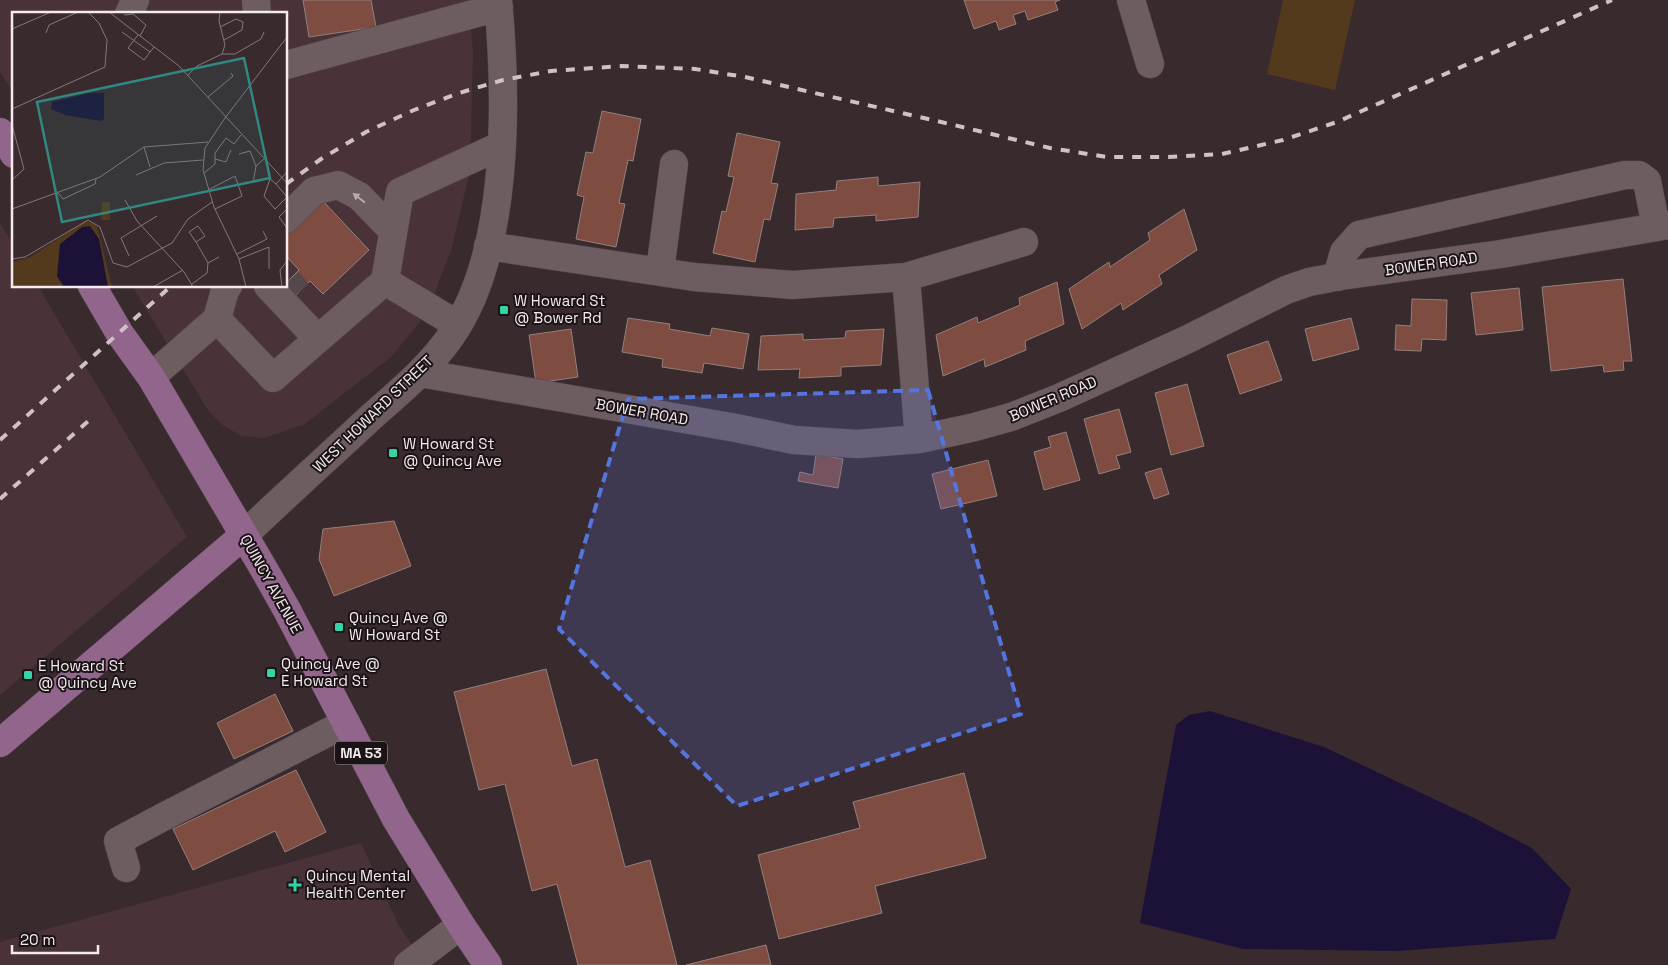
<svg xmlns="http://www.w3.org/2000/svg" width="1668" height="965" font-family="'Space Grotesk',sans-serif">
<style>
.built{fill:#493339}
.green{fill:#543a1c}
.water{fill:#1c1137}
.building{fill:#7e4c40;stroke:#93807c}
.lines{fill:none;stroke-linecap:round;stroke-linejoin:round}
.minor-tunnel{stroke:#55474b;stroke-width:28;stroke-dasharray:28 14;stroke-linecap:butt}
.minor-casing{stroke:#53464a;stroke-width:29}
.major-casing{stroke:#53464a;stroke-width:29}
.minor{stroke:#6d5c60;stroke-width:28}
.major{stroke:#92658c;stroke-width:28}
.rail{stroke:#cec2c6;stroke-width:4;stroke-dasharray:9 9;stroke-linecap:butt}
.oneway{fill:#b8aaae}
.marked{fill:#5375dd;fill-opacity:0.2;stroke:#5375dd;stroke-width:4;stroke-dasharray:10 6;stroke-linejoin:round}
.poi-dot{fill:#35d4a7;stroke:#1b1416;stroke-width:2}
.labels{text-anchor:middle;stroke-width:4;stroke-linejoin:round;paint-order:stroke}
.shield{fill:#1b1416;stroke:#b4aaac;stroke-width:1}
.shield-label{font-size:14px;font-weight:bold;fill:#f5eaed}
.street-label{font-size:15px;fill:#f5eaed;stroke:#1b1416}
.poi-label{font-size:15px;fill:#f5eaed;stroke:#1b1416;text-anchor:start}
.inset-road{fill:none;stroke:#84777a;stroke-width:1}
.view{fill:#328781;fill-opacity:0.15;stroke:#328781;stroke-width:2.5}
.inset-edge{fill:none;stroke:#f5eaed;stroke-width:2.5}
</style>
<rect width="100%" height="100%" fill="#392a2e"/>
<!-- built -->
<path class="built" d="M0 0H468L473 52 470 170 452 248 427 313 392 356 305 424 264 438 241 436 221 424 208 410 132 286H286V14H14V94L0 72Z
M0 223 14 246V286H38L187 537 0 695Z
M361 843 399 926 426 965H0V942Z"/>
<!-- green -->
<path class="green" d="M1283 0H1355L1335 90 1267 74Z"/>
<!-- water -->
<path class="water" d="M1210 711 1324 747 1474 818 1532 848 1571 889 1555 939 1398 951 1243 949 1140 923 1176 725 1189 715Z"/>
<!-- building -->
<path class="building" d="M303 0H371L376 27 309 37Z
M964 0H1060L1055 2 1058 10 1028 20 1025 11 1013 15 1016 24 999 30 996 21 974 29Z
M602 111 641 119 633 161 628 160 619 203 625 204 616 247 576 239 584 197 577 195 586 152 593 153Z
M737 133 780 142 771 183 778 184 770 220 764 219 755 262 713 253 722 211 726 212 734 177 728 176Z
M878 177V186L920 182 918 217 876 221V215L834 218 833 227 795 230 796 194 836 190 837 181Z
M322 200 369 250 323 294 310 281 291 300 286 283 299 270 286 256V234Z
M1184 209 1197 250 1159 275 1162 284 1123 310 1121 303 1082 329 1069 289 1109 262 1110 267 1150 240 1148 233Z
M1623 279 1632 361H1623L1624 370 1604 372 1603 365 1551 371 1542 287Z
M1057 282 1064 324 1025 341 1026 350 985 367 984 359 943 376 936 335 977 317 978 323 1020 305 1019 298Z
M1519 288 1523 330 1476 335 1471 293Z
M1412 299 1447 300 1446 340 1422 339 1421 351 1395 350 1396 325 1411 326Z
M628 318 670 324 669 329 710 336 712 328 749 334 743 369 704 363 702 373 662 367 663 359 622 352Z
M1351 318 1359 349 1313 361 1305 329Z
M571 329 578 377 536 383 529 335Z
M884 329 881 365 841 367V376L799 378 800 369 758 370 761 336 803 334V340L845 338 846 331Z
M1268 341 1282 380 1240 394 1227 355Z
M1187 384 1204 446 1171 455 1155 393Z
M1119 409 1131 452 1116 456 1120 468 1099 474 1084 419Z
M1066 432 1080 480 1044 490 1034 452 1051 447 1048 437Z
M816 454 843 459 838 488 798 481 800 472 813 475Z
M988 460 997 496 941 509 932 474Z
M1161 468 1169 494 1154 499 1145 473Z
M394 521 411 566 334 596 319 559 323 529Z
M546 669 572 766 597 759 625 867 650 860 677 965H578L557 884 532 891 505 784 479 790 454 692Z
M275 694 293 731 234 759 217 723Z
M296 770 326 832 285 852 275 831 193 870 173 829Z
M964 773 986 858 875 886 882 913 779 939 758 855 860 828 853 802Z
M766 945 771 965H686Z"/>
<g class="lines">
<!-- minor-tunnel -->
<path class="minor-tunnel" d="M288 281 298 293"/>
<defs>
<path id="minor" d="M256 0 257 14
M1131 0 1150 64
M129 14 135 0
M286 65 499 7
M286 219 314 191 338 185 359 196 393 231
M488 246 694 277 792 285 906 277 1024 242
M660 271 674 164
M906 277 919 439
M1337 277 1344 252 1359 235 1625 175H1639L1647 181 1656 227
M385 281 458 325
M268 286 318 339
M217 319 225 290 228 286
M420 373 736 428 794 440 858 444 919 439 971 428 1011 417 1059 398 1186 340 1286 290 1309 282 1341 276 1501 254 1668 225
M151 377 217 319 273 378 385 281 400 192 502 145
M244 535C285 496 327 458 369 419 398 393 429 368 451 336 510 252 507 98 498 0
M126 868 118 841 163 817 346 723
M408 965 461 925"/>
<path id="major" d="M0 132 14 154
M92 286 120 334 151 377 265 571 287 610 396 819 461 925 488 965
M0 743 244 535"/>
</defs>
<!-- minor casing -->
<use href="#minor" class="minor-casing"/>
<!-- major casing -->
<use href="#major" class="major-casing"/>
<!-- minor -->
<use href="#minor" class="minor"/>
<!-- major -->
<use href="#major" class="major"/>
<!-- rail -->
<path class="rail" d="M286 184 321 159 366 132 414 110 459 93 503 80 551 71 622 66 695 69 745 77 937 121 1050 148 1107 157H1166L1222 154 1283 140 1337 122 1612 0
M0 440 171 286
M0 499 93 417"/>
</g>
<!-- one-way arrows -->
<defs><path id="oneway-solid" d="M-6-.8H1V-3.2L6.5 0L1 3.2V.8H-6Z" transform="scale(1.25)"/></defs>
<use class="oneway" href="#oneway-solid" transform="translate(359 198) rotate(-143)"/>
<!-- marked area -->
<path class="marked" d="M928 390 1021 714 737 806 559 629 628 399Z"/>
<!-- markers -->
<g class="poi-dot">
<rect x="499" y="305" width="10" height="10" rx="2.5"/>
<rect x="388" y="448" width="10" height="10" rx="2.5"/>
<rect x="334" y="622" width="10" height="10" rx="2.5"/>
<rect x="266" y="668" width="10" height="10" rx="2.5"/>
<rect x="23" y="670" width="10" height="10" rx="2.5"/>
<path d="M292.5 877.5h5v5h5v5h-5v5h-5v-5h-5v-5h5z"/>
</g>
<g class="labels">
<!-- shield labels -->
<rect class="shield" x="335" y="741.5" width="52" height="23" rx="4"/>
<g class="shield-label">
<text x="361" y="758">MA 53</text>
</g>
<!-- street labels -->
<g class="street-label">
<text transform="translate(1431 264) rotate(-8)" y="5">BOWER ROAD</text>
<text transform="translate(1053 399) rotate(-23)" y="5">BOWER ROAD</text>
<text transform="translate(642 412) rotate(10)" y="5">BOWER ROAD</text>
<text transform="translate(373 414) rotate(-44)" y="5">WEST HOWARD STREET</text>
<text transform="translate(271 584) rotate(61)" y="5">QUINCY AVENUE</text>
</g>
<!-- poi labels -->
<g class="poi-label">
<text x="514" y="306">W Howard St<tspan x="514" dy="17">@ Bower Rd</tspan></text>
<text x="403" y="449">W Howard St<tspan x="403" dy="17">@ Quincy Ave</tspan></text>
<text x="349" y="623">Quincy Ave @<tspan x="349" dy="17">W Howard St</tspan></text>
<text x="281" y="669">Quincy Ave @<tspan x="281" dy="17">E Howard St</tspan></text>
<text x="38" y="671">E Howard St<tspan x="38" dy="17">@ Quincy Ave</tspan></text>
<text x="306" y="881">Quincy Mental<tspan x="306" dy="17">Health Center</tspan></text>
</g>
</g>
<!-- overview -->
<g transform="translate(12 12)">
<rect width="275" height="275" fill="#392a2e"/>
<path d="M90 190H98V208H89ZM74 209 84 213 87 221 100 275H0V250L17 246Z" fill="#543a1c"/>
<path d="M78 81H92V107L89 109 53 103 39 97 40 90ZM78 214 87 227 96 275H52L45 264 48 232 70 215Z" fill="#1c1137"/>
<path class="inset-road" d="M97 0 167 54 275 171M112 3 121 2 134 13 128 24M208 15 224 7 231 10 230 18 212 28M0 17 39 0M110 20 138 40M34 21 37 13 66 0M126 23 116 36 132 48 142 35M210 42H223L249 27 252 20M176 63 185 54 210 42 213 33 207 9 208 0M196 85 221 64 219 61M0 97 93 55 95 28 87 11 76 0M213 106 193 136 191 158 202 195 227 247 234 275M213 106 275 25M0 113 12 157 0 168M132 135 138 155M227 142 238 139 244 154M203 147 214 150 219 138M192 161 203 152V141L214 126 222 132 229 123M124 163 152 151 191 148M241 171 244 154 252 147M264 172 275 185 263 197 252 184 258 167 264 172 275 160M196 178 223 164 230 184 203 197M46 181 51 187 83 172 84 167M113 188 125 209 172 260 181 275M0 197 88 165 132 135 196 130M275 197 267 205 275 216M186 214 193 224 184 230 177 220ZM184 230 196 251 207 245M225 242 255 227 251 219M117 244 109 226 145 204M0 247 13 245 76 208 88 215 101 251 115 255 160 231 176 207 200 190M227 247 257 235V257M180 272 195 261 196 251M141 275 171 258M270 275 268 258 275 249"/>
<path class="view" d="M232 46 258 166 50 210 25 90Z"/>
<rect width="275" height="275" class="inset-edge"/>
</g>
<!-- scale -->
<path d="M12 945v8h86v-8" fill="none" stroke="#f5eaed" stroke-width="2.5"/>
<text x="20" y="945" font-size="15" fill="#f5eaed" stroke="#1b1416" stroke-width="4" paint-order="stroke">20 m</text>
</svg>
